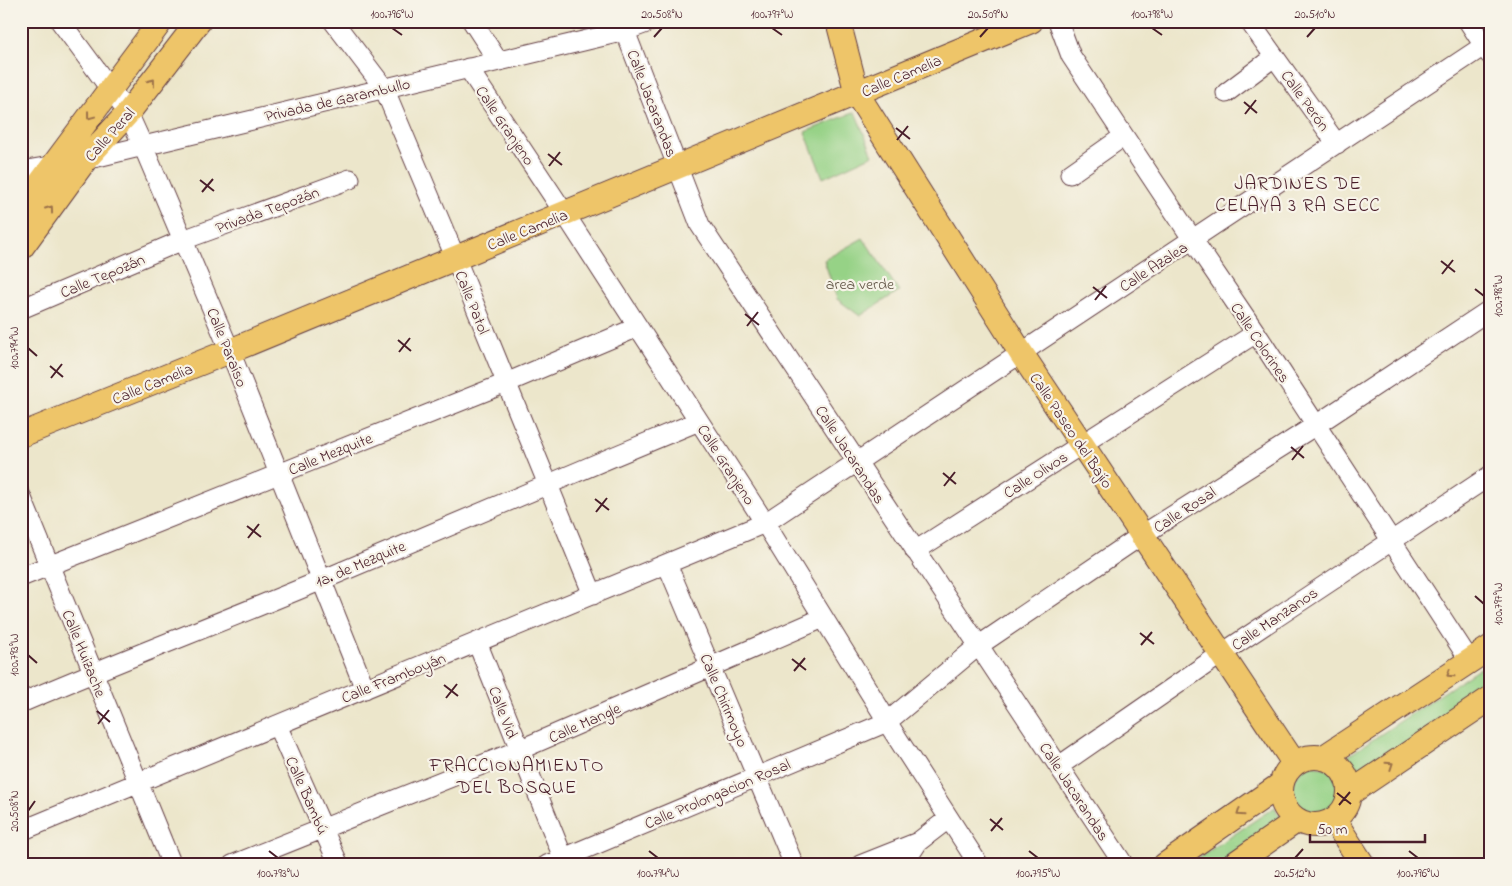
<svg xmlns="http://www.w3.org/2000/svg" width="1512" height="886" font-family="'Indie Flower',sans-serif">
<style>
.green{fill:#96d286;stroke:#707858}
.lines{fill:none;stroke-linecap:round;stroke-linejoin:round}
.minor-casing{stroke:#623d43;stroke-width:21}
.major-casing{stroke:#623d43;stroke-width:26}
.minor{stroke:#fff;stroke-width:19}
.major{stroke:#eec569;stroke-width:24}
.oneway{stroke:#9c724a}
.ticks{fill:none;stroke:#4a1f2b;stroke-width:2}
.labels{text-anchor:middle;stroke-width:4.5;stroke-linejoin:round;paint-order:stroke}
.street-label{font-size:16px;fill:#4a1f2b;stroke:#f7f3e8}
.park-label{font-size:16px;fill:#615546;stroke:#f7f3e8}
.quarter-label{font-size:19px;letter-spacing:1px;fill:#4a1f2b;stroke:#f7f3e8}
.neatline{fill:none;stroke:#4a1f2b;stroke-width:2}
.ticks-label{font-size:12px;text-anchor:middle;fill:#4a1f2b}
</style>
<rect width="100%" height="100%" fill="#f7f3e8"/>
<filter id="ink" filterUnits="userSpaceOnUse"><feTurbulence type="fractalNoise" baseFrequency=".02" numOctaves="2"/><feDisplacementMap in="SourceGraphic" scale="10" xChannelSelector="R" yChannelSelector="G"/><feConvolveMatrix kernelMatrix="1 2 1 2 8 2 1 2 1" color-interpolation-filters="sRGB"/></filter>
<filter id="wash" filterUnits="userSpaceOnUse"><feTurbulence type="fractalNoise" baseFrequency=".0096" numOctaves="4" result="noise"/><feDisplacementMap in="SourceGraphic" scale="20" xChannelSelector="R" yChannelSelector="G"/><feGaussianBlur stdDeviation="1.12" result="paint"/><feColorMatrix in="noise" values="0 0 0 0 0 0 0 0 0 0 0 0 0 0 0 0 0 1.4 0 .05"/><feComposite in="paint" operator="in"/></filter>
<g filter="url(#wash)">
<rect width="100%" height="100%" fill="#ece6cb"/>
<!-- green -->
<path class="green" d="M855 112 873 155 823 178 805 132Z
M863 238 899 291 860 316 837 299 824 260Z
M1491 661V691L1360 778 1345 758Z
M1313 765 1329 769 1340 785 1339 800 1330 813C1325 814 1319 816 1314 815 1293 812 1285 783 1302 770 1305 767 1310 766 1313 765Z
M1275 807 1278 814 1286 820 1219 865H1188Z"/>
</g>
<g filter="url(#ink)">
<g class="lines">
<defs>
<path id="minor" d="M60 21 128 113 143 146 230 351 365 689
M333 21 384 88 456 259 593 595
M472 21 498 61
M618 21 625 31 700 225 1124 865
M1058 21 1071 56 1193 240 1256 333 1470 661
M1249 21 1337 144
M1468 21 1490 55
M468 68 565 214 765 523 881 711 887 722 979 865
M1226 93 1274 57
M21 171 85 160 625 31 652 21
M1070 174 1124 136
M21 309 183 240 350 179
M21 496 172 865
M915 551 1256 333
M667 564 794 865
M21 577 506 383 638 327
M477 642 566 865
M21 703C121 660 222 622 322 580 448 527 573 473 699 421
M277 725 339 865
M1059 766 1221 654 1491 475
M21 831 765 523 1491 41
M232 865 519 750 823 618
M547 865 887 722 978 646 1142 535 1316 425 1491 309
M860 865 918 842
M903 865 918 842 948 819"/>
<path id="major" d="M838 21 857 94 1021 353 1294 763
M21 209 161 21
M21 248 85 160 128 113 199 21
M21 435 230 351 1031 21
M1281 791a34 34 0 1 1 68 0a34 34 0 1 1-68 0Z
M1324 757 1491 647
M1350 793 1491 698
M1334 820 1363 865
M1165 865 1280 785
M1233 865 1296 821"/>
</defs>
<!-- minor casing -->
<use href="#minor" class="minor-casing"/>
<!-- major casing -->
<use href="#major" class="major-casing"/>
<!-- minor -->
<use href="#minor" class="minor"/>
<!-- major -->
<use href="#major" class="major"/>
</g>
<!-- one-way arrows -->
<defs><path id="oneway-chevron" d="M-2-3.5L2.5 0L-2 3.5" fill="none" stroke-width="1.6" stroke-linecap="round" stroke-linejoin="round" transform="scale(1.25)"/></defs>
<g class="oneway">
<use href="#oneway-chevron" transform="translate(152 82) rotate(-52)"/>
<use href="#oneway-chevron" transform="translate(90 116) rotate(127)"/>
<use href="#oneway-chevron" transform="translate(50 209) rotate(-54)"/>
<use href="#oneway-chevron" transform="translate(1450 674) rotate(147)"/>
<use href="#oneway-chevron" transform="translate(1390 765) rotate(-34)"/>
<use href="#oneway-chevron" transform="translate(1240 813) rotate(145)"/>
</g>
</g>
<!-- ticks -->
<path class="ticks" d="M392 28 402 35M772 28 782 35M1152 28 1162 35M654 37 662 28M980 37 988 28M1307 37 1315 28M1244 102 1257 113M1245 114 1256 100M896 128 910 139M897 140 908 126M548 154 562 165M549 166 560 152M200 180 214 191M202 192 213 179M1441 261 1455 272M1442 274 1453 260M1093 287 1107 298M1475 289 1484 296M1095 300 1106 286M745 314 759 325M747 326 758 312M398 340 411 351M28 348 37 356M399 352 410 338M50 366 63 377M51 378 62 364M1291 447 1304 458M1292 460 1303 446M943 473 956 484M944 486 955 472M595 499 609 510M596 512 607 498M247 526 261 537M248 538 259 524M1475 596 1484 604M1140 633 1154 644M1141 645 1152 632M28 655 37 663M792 659 806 670M794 671 805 658M444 685 458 696M446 698 457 684M97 711 110 722M98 724 109 710M1337 793 1351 804M1339 805 1350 792M28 811 35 801M990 819 1003 830M991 831 1002 818M269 851 278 858M649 851 658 858M1029 851 1038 858M1409 851 1418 858M1295 858 1303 849"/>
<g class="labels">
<!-- street labels -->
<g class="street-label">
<text transform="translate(901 75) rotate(-23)" y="6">Calle Camelia</text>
<text transform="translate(337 99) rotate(-13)" y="6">Privada de Garambullo</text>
<text transform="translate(1306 100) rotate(54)" y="6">Calle Perón</text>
<text transform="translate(653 103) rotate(69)" y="6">Calle Jacarandas</text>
<text transform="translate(506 125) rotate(56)" y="6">Calle Granjeno</text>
<text transform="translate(109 134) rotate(-48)" y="6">Calle Peral</text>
<text transform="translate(267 209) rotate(-20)" y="6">Privada Tepozán</text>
<text transform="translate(527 229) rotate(-22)" y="6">Calle Camelia</text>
<text transform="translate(1153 266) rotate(-33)" y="6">Calle Azalea</text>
<text transform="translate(102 275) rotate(-23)" y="6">Calle Tepozán</text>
<text transform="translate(473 302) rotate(68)" y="6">Calle Patol</text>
<text transform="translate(1261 342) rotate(56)" y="6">Calle Colorines</text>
<text transform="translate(228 347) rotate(68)" y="6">Calle Paraíso</text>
<text transform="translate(152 383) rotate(-22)" y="6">Calle Camelia</text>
<text transform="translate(1072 430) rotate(56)" y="6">Calle Paseo del Bajío</text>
<text transform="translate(330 453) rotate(-22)" y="6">Calle Mezquite</text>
<text transform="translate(851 454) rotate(57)" y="6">Calle Jacarandas</text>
<text transform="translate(727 464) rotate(57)" y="6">Calle Granjeno</text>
<text transform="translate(1035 474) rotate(-33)" y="6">Calle Olivos</text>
<text transform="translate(1184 509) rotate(-33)" y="6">Calle Rosal</text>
<text transform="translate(360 563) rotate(-23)" y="6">1a. de Mezquite</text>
<text transform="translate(1274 618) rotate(-34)" y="6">Calle Manzanos</text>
<text transform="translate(85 653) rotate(68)" y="6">Calle Huizache</text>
<text transform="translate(393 677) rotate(-22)" y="6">Calle Framboyán</text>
<text transform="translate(725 700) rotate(67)" y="6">Calle Chirimoyo</text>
<text transform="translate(504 712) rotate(69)" y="6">Calle Vid</text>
<text transform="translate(584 722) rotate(-24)" y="6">Calle Mangle</text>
<text transform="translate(1075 791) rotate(57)" y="6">Calle Jacarandas</text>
<text transform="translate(717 793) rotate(-23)" y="6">Calle Prolongacion Rosal</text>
<text transform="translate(308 795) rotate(66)" y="6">Calle Bambú</text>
</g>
<!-- park labels -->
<g class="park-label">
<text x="860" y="289">area verde</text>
</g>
<!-- quarter labels -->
<g class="quarter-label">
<text x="1298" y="189">JARDINES DE<tspan x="1298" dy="22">CELAYA 3 RA SECC</tspan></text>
<text x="517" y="771">FRACCIONAMIENTO<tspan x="517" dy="22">DEL BOSQUE</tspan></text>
</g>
</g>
<!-- margin -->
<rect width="1512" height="886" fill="none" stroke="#f7f3e8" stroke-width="55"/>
<!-- scale -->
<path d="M1310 834v8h115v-8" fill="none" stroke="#4a1f2b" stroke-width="2.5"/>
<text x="1317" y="834" font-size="15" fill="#4a1f2b" stroke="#f7f3e8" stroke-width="4" paint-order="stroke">50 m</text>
<rect x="28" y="28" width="1456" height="830" class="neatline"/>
<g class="ticks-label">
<text x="392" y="18">100.796°W</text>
<text x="662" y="18">20.508°N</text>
<text x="772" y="18">100.797°W</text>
<text x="988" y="18">20.509°N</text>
<text x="1152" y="18">100.798°W</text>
<text x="1315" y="18">20.510°N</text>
<text transform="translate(1498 296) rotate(-90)" y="4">100.798°W</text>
<text transform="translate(14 348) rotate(-90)" y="4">100.794°W</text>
<text transform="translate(1498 604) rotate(-90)" y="4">100.797°W</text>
<text transform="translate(14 655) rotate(-90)" y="4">100.793°W</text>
<text transform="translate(14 811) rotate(-90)" y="4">20.508°N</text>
<text x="278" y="877">100.793°W</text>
<text x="658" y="877">100.794°W</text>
<text x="1038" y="877">100.795°W</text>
<text x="1295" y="877">20.512°N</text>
<text x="1418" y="877">100.796°W</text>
</g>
</svg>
